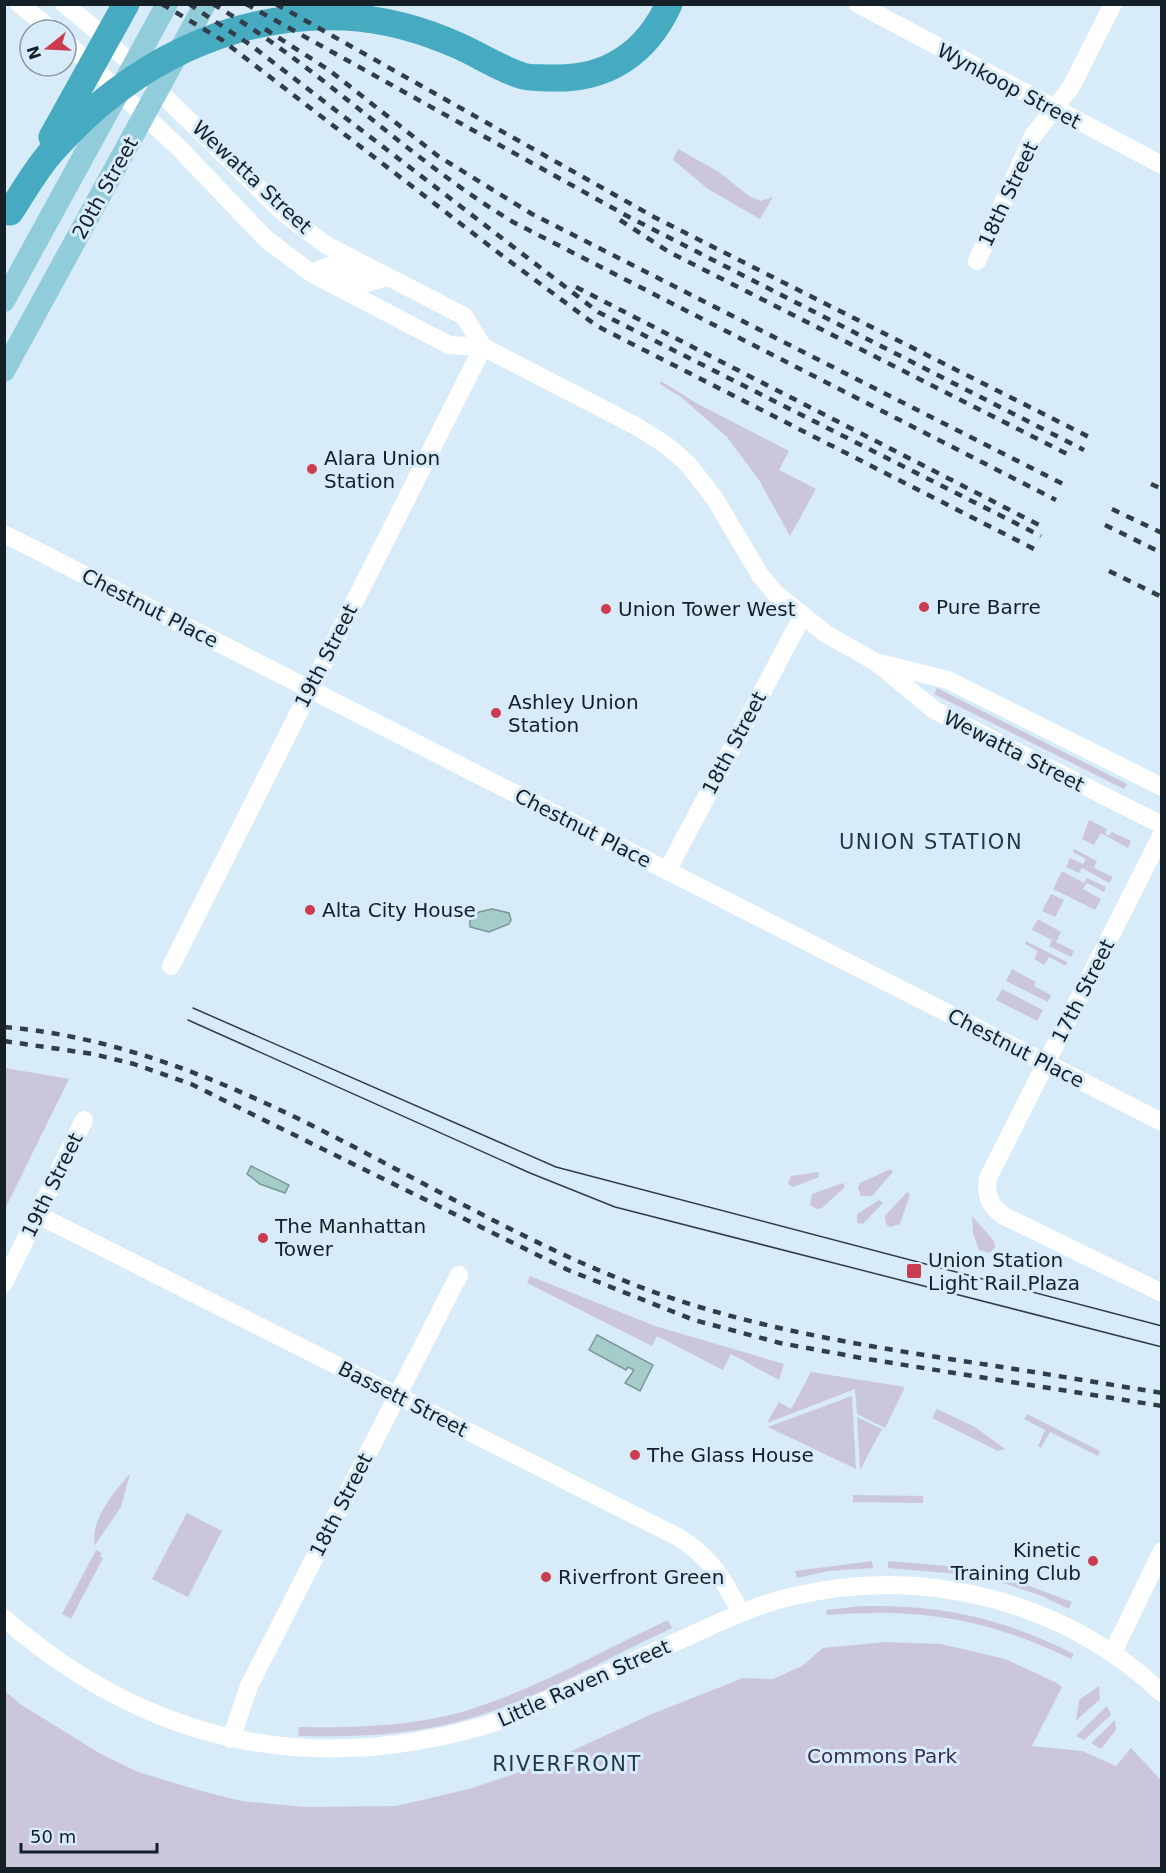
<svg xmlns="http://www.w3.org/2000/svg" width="1166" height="1873" font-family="'DejaVu Sans',sans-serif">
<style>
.green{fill:#cbc6dc}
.water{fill:#a4ccc8;stroke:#799898;stroke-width:1.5}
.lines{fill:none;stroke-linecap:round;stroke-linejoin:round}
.minor{stroke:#fff;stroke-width:18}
.major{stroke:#90ccd9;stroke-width:22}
.highway{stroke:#46aac0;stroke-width:27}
.tram{stroke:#313d47;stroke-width:1.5}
.rail{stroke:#313d47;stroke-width:4.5;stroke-dasharray:8 8;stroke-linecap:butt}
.poi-dot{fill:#cc3c50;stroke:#d8ebf9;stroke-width:2}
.labels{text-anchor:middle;stroke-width:6;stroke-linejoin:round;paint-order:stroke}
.street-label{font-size:20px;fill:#141f28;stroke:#d8ebf9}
.poi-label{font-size:20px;fill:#141f28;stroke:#d8ebf9;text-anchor:start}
.park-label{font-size:20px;fill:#392d57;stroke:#d8ebf9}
.neighbourhood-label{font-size:21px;letter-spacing:1.5px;fill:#1c3749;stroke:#d8ebf9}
</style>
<rect width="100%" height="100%" fill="#d8ebf9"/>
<!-- green -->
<path class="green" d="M678 149 719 172 749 196 761 201 773 197 760 219 708 189 673 160Z
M661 381 696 403 789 451 779 470 816 489 790 536 759 480 727 437 681 397 660 384Z
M937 688 1127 784 1124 789 934 694Z
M1089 820 1107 829 1105 834 1109 836 1112 832 1131 841 1128 848 1101 833 1094 845 1082 839Z
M1074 849 1097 861 1094 868 1113 877 1109 883 1082 868 1079 873 1066 867 1070 858 1083 864 1086 859 1073 852Z
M1062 871 1084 883 1087 878 1106 887 1104 892 1087 883 1083 889 1101 899 1095 910 1053 889Z
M1051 894 1064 900 1055 917 1042 911Z
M1038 919 1061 932 1056 942 1074 951 1071 957 1049 946 1052 940 1032 930Z
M1026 941 1067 962 1066 966 1049 957 1044 965 1034 959 1038 951 1025 944Z
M1012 969 1036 982 1034 986 1051 995 1048 1002 1006 981Z
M1002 989 1043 1010 1037 1021 996 1000Z
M5 1068 69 1079 5 1209 4 1068Z
M890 1169 893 1172 872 1196H861L858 1188 860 1183Z
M818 1172 819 1177 793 1187 788 1184 791 1176Z
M843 1183 845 1187 822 1208 817 1209 810 1205 812 1194Z
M907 1192 910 1194 900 1224 890 1227 886 1224 885 1216Z
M879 1200 883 1203 863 1224 857 1223V1214Z
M972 1216 994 1241 995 1247 990 1253 979 1250 973 1233Z
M530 1276 655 1326 784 1364 779 1380 731 1354 723 1370 657 1336 652 1346 527 1283Z
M811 1372 905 1387 885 1428 857 1414 855 1389 767 1423 779 1402 791 1409Z
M852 1396 856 1469 768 1427Z
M937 1409 975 1427 1005 1449 998 1451 932 1418Z
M1027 1414 1100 1451 1098 1456 1050 1432 1041 1448 1038 1446 1045 1430 1024 1419Z
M857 1417 882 1429 860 1470Z
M130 1474 121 1507 95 1545C89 1522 115 1490 130 1474Z
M853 1495 923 1496V1503L853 1502Z
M187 1513 222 1531 188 1597 152 1579Z
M96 1550 102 1553 100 1556 103 1558 71 1619 62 1614Z
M872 1561 873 1568 828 1571 797 1578 795 1571Z
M888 1561 959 1567 958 1574 888 1568Z
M1005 1577 1072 1602 1069 1609 1042 1596 1003 1583Z
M861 1606C943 1605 1000 1617 1074 1654L1071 1659C987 1618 919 1608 827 1615L826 1610Z
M668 1620 672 1628C597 1663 521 1709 440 1726 392 1736 346 1737 298 1736L299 1727C345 1728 390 1727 436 1718 510 1704 599 1652 668 1620Z
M885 1642 941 1644 1005 1659 1057 1683 1062 1687 1032 1746 1082 1751 1116 1766 1131 1748 1161 1780V1868H5V1691L20 1704 101 1754 138 1772 194 1789 241 1801 305 1807 396 1806 469 1789 541 1765 652 1714 743 1678 773 1679 802 1666 823 1648Z
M1099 1686 1100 1699 1076 1721 1079 1700Z
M1107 1706 1111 1715 1084 1740 1076 1736Z
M1115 1720 1116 1730 1101 1749 1091 1743Z"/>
<!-- water -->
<path class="water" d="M492 909 509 913 511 920 509 924 489 932 470 927V920L479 912Z
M251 1166 289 1185 285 1193 260 1184 247 1174Z
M597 1335 653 1365 640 1391 625 1383 634 1370 628 1367 626 1370 589 1350Z"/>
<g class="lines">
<!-- minor -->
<path class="minor" d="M19 4 52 30
M64 4 95 29 285 214 326 245 464 316 483 347
M858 4 1162 165
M66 42 179 148 266 239 311 273 449 345 483 347 636 426 666 445 688 464 715 499 760 575 775 593 826 634 876 662 934 710 1162 825
M977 261 1033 136 1071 87 1113 4
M311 273 328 266 362 284 388 277
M4 534 1162 1122
M880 663 948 680 1162 787
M1162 834 988 1178C985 1194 990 1207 1004 1216L1162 1293
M667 871 803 615
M171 966 483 347
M38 1215 678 1537C712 1558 723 1579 741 1613
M4 1283 84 1120
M4 1618C152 1747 319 1780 506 1719 562 1693 619 1668 676 1642 714 1625 753 1605 794 1596 925 1565 1064 1601 1162 1693
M1113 1652 1162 1551
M231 1739 249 1686 459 1275"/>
<!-- major -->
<path class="major" d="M4 301 167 4
M4 371 205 4"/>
<!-- highway -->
<path class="highway" d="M52 137 126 4
M10 212C24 191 37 167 54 149 129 65 230 12 345 17 384 19 423 30 459 46 479 55 499 68 520 75 529 79 542 77 551 78 606 80 646 54 669 4"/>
<!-- tram -->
<path class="tram" d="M193 1008 556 1167 1162 1326
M188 1020 530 1173 615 1207 1162 1347"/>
<!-- rail -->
<path class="rail" d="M162 4 222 40 500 254 597 326 1038 551
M189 4 252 46 598 312 1041 536
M213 4C320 67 407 158 513 222L1056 500
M246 4 629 217 1084 450
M276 4 654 217 1093 439
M265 29 329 70 438 156 532 214 1063 484
M620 220 669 252 1073 457
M576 287 1041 526
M1151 484 1162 489
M1112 509 1162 533
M1105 525 1162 553
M1109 571 1162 597
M4 1027C228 1046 413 1195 615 1277 721 1321 830 1340 943 1358 1016 1369 1089 1381 1162 1393
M4 1041 93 1054 134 1064 191 1084 568 1270 694 1320 780 1343 867 1359 1162 1406"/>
</g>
<!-- markers -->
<g class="poi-dot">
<circle cx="312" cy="469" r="6"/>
<circle cx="924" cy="607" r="6"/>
<circle cx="606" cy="609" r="6"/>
<circle cx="496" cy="713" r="6"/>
<circle cx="310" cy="910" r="6"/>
<circle cx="263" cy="1238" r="6"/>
<rect x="906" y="1263" width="16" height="16" rx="3"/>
<circle cx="635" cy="1455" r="6"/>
<circle cx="1093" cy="1561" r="6"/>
<circle cx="546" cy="1577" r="6"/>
</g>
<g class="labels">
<!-- street labels -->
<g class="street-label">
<text transform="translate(1009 86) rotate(28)" y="7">Wynkoop Street</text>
<text transform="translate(252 177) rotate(43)" y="7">Wewatta Street</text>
<text transform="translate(105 188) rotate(-61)" y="7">20th Street</text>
<text transform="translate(1008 194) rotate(-65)" y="7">18th Street</text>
<text transform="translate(150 608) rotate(27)" y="7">Chestnut Place</text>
<text transform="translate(326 656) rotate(-63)" y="7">19th Street</text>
<text transform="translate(734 743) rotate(-62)" y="7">18th Street</text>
<text transform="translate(1014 751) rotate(27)" y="7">Wewatta Street</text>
<text transform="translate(583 828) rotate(27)" y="7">Chestnut Place</text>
<text transform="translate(1083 991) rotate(-63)" y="7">17th Street</text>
<text transform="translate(1016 1048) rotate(27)" y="7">Chestnut Place</text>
<text transform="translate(52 1185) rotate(-64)" y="7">19th Street</text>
<text transform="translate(403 1399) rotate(27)" y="7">Bassett Street</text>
<text transform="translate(341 1505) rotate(-63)" y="7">18th Street</text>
<text transform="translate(584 1683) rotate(-24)" y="7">Little Raven Street</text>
</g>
<!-- poi labels -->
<g class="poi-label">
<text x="324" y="465">Alara Union<tspan x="324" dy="23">Station</tspan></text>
<text x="936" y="614">Pure Barre</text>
<text x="618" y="616">Union Tower West</text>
<text x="508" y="709">Ashley Union<tspan x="508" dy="23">Station</tspan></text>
<text x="322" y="917">Alta City House</text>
<text x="275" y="1233">The Manhattan<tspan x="275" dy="23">Tower</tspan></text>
<text x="928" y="1267">Union Station<tspan x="928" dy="23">Light Rail Plaza</tspan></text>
<text x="647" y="1462">The Glass House</text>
<text x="1081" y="1557" text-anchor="end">Kinetic<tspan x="1081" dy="23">Training Club</tspan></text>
<text x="558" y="1584">Riverfront Green</text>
</g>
<!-- park labels -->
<g class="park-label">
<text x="882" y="1763">Commons Park</text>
</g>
<!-- neighbourhood labels -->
<g class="neighbourhood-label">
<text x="931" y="849">UNION STATION</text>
<text x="567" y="1771">RIVERFRONT</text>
</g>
</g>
<!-- border -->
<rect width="1166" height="1873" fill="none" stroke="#141f28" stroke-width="12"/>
<!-- north arrow -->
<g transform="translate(48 48) rotate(252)"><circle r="28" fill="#d8ebf9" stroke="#8a99a5" stroke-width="1.5"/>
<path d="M0-4.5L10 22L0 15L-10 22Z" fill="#cc3c50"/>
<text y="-9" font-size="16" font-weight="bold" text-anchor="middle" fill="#141f28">N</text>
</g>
<!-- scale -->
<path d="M21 1843v9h136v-9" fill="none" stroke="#141f28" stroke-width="3"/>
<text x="30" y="1843" font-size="18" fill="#141f28" stroke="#d8ebf9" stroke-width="4.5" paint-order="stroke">50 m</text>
</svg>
